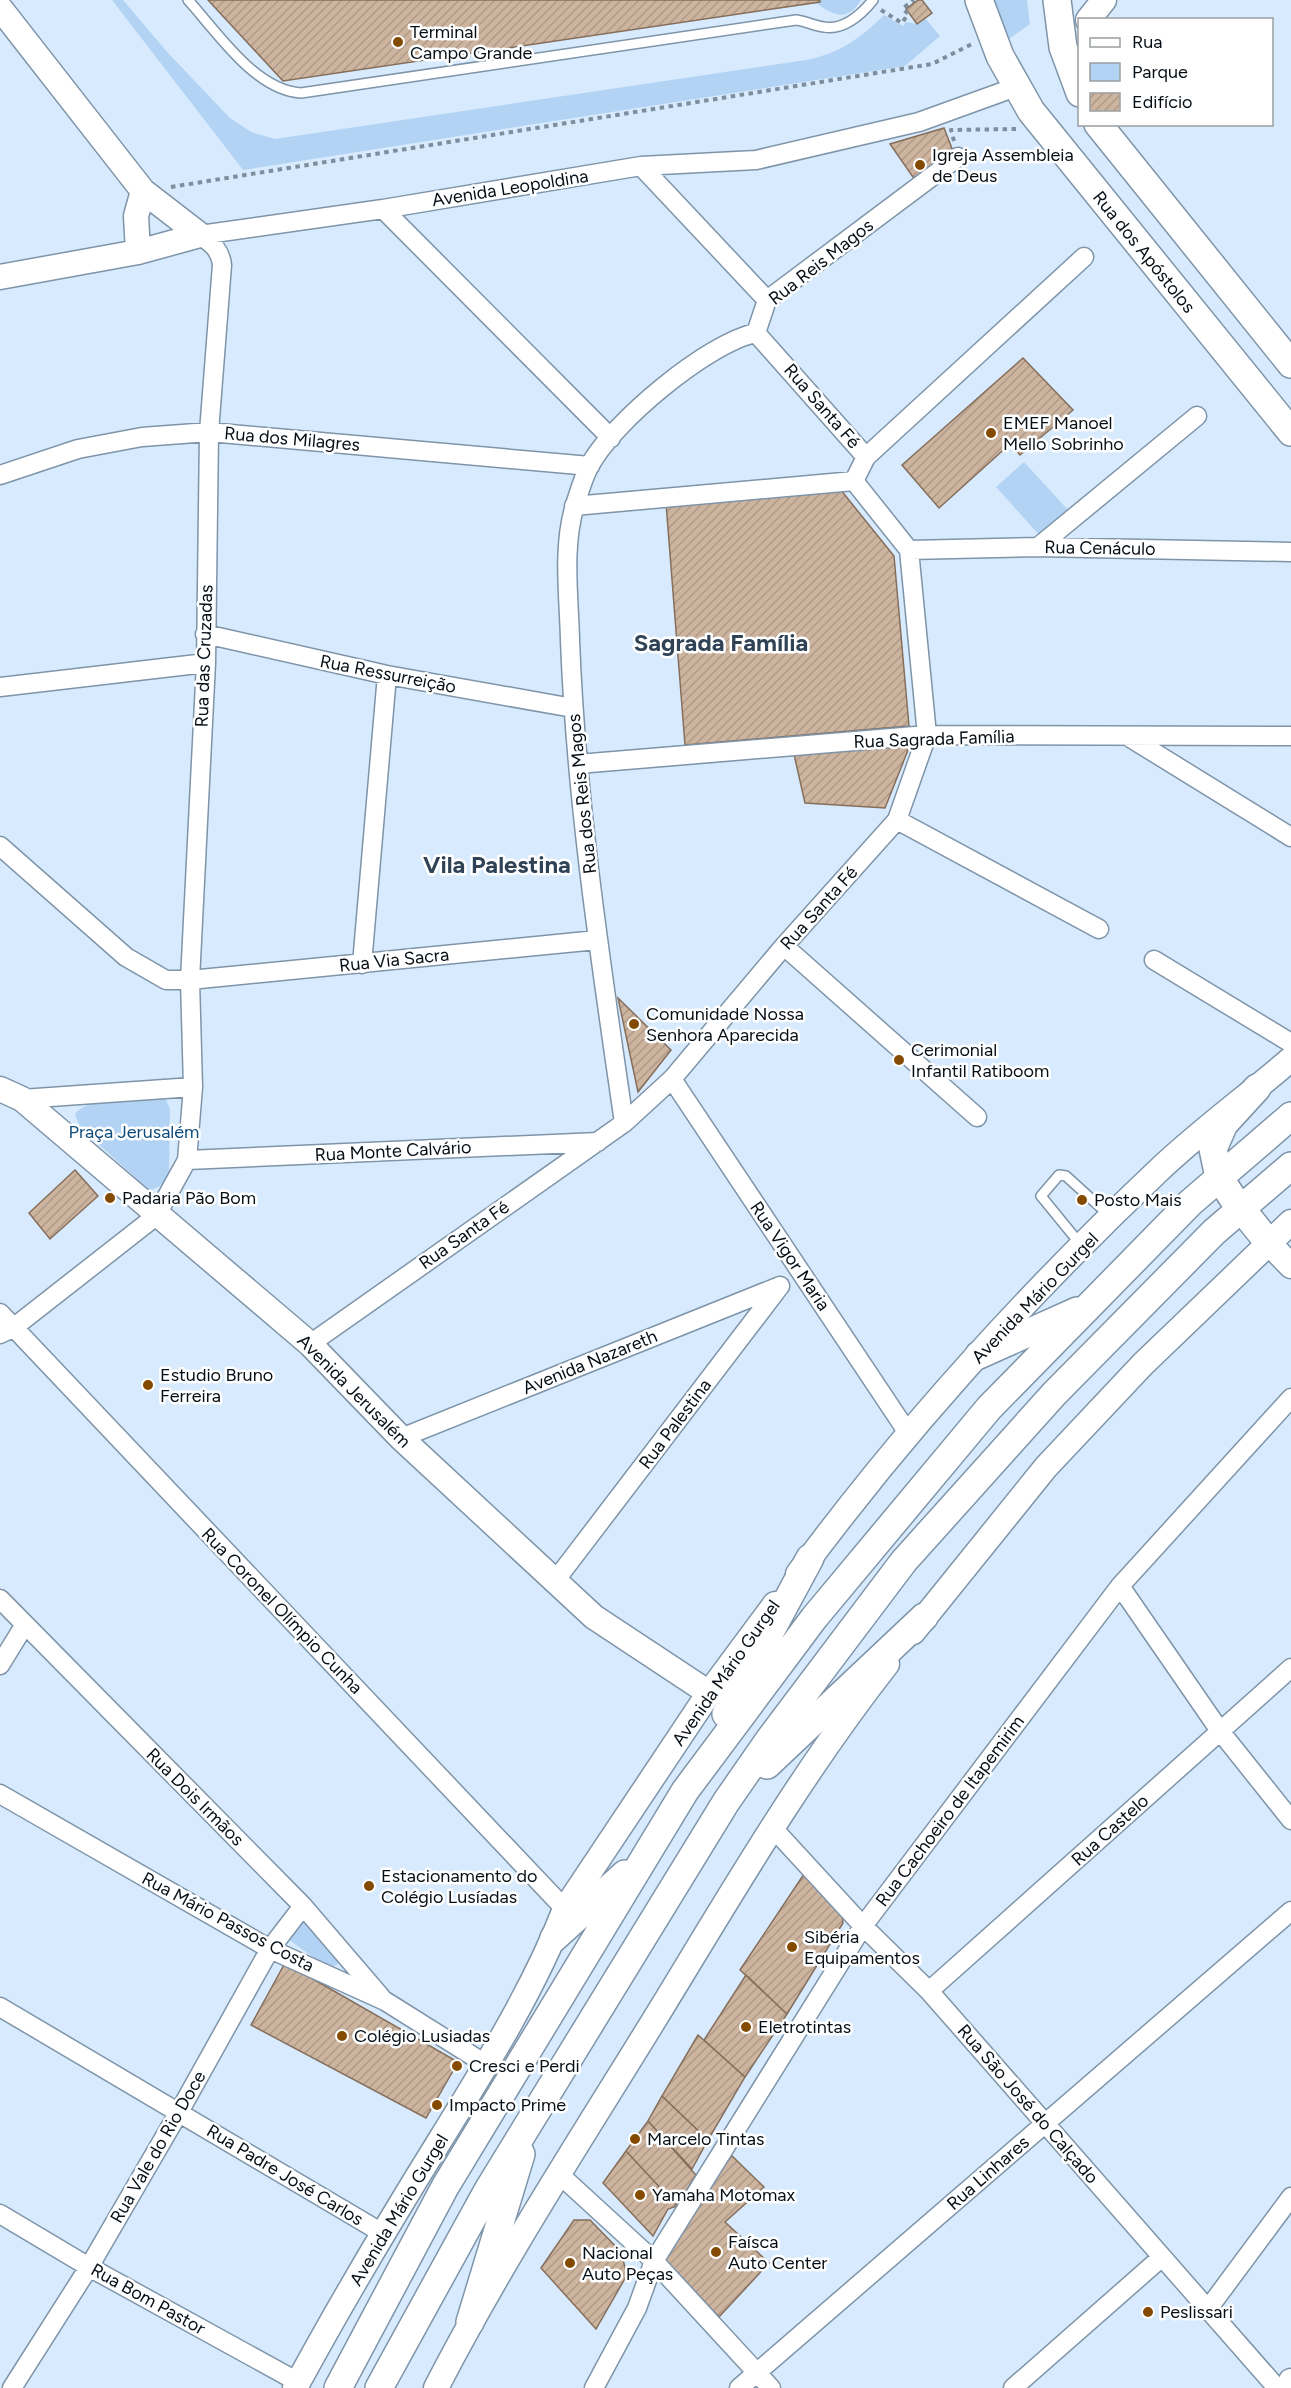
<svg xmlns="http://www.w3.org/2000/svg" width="1291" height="2388" font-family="Figtree,sans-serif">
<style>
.green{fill:#b2d3f3}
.building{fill:url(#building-hatch);stroke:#856e5b;stroke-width:1.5}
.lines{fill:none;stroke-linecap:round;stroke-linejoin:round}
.lane-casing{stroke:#7e94a9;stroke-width:12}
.street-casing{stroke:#7e94a9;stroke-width:21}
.secondary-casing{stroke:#7e94a9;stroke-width:27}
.primary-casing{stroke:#7e94a9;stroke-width:30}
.path{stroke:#7f8e9c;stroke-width:4;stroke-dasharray:4.5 4.5;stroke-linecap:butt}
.lane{stroke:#fff;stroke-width:9}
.street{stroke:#fff;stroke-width:18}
.secondary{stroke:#fff;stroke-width:24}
.primary{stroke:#fff;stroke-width:27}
.poi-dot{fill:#844b00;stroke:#fff;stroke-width:2}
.labels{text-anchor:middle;stroke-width:5;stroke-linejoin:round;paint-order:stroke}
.poi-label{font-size:18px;fill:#060e15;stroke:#fff;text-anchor:start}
.street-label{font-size:18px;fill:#060e15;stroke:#fff}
.park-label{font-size:18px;fill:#0f4b7a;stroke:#fff}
.district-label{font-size:24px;font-weight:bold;fill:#304356;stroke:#fff}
</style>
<defs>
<pattern id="building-hatch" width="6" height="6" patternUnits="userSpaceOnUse" patternTransform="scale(1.5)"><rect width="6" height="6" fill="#cdb49f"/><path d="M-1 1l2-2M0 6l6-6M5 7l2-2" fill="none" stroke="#af9a88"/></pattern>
</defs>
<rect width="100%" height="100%" fill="#d8ebfe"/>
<!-- green -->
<path class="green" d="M112 0H123L168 53 230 118 251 132 275 139 806 60C838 54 861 38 884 15L903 26 906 22 917 24 925 18 940 36 905 66 243 170Z
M820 0H861C848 22 834 16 816 3Z
M988 0H1027L1030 24 1006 41Z
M1024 462 1070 512 1042 538 996 487Z
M165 1097 170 1109 169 1174 160 1186 150 1191 80 1127 75 1114C91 1094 139 1099 165 1097Z
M303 1916 341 1962 330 1969 288 1939Z"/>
<!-- building -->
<path class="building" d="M208 0H820V2L283 81Z
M918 0H922L932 13 917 24 906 9Z
M944 128 953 151 915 180 890 144Z
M1023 358 1073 410 1020 455 1010 444 939 508 902 465Z
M840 489 894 556 909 726 685 745 666 503Z
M912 740 885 808 805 803 793 750Z
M618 998 671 1050 638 1092Z
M75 1170 98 1196 50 1239 29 1213Z
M804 1874 842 1914 843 1923 787 2014 740 1970Z
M285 1963 458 2062 426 2118 251 2025Z
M746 1975 787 2014 745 2077 704 2040Z
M698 2035 745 2077 708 2140 662 2096Z
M662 2096 708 2140 692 2169 648 2121Z
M648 2121 696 2175 677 2206 626 2151Z
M626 2151 677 2206 668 2209 653 2236 603 2183Z
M731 2155 764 2187 725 2222 769 2263 719 2317 663 2258Z
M574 2220H590L621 2252 627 2275 596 2329 541 2268Z"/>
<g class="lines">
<defs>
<path id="lane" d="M188 0C218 33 255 90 301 93L796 20C806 21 814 26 824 27 843 31 862 14 873 0
M1081 1245 1041 1196 1059 1175 1066 1176 1110 1216"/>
<path id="street" d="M641 166 767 300
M383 209 611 438
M200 235 383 209 641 166 756 160 919 122 1016 87
M866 457 1084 257
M0 475 78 449 142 437 209 432 590 466
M574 506 854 481
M1038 547 1197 416
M909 550 1038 547 1291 552
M205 634 387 675 573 708
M0 687 206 663
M1129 737 1291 837
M578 764 927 735 1291 736
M897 820 1099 929
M0 846 126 957 166 980H190L597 940
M784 946 977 1117
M1154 960 1291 1043
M362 964 387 675
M672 1079 908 1433
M22 1099 193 1087
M624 1123C601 963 576 802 570 640 569 596 562 548 575 505 579 493 583 478 589 467 611 423 709 342 756 333L767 300 958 157
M187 1160 598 1142
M0 1313 565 1909
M0 1334 13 1328 156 1216 187 1160 193 1087 190 980 206 663 209 432 222 265C220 249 212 244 200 235
M310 1344 624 1123 672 1079 784 946 897 820 927 735 909 550 854 481 866 457 756 333
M401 1438 780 1286
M555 1581 780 1286
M1120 1586 1220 1731 1291 1820
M0 1599 303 1906 381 1997
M0 1665 24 1626
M0 1794 270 1949 385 2001 487 2065
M772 1827 863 1926 929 1991 1277 2388
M929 1991 1291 1668
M0 2007 384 2234
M559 2174 654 2261 771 2388
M0 2214 89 2267 298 2382
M1208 2309 1291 2197
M12 2388 89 2267 179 2112 270 1949 303 1906
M594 2388 637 2308 654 2261 863 1926 1120 1586 1291 1398
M739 2388 1291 1911
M1013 2388 1162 2257"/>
<path id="secondary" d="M0 8 143 191 200 235
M1088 20 1104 0
M138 252 136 216 143 191
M0 277 138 252 200 235
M0 1089 22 1099 310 1344 401 1438 594 1617 709 1693
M1268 1242 1291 1266
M798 1574C905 1429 1028 1294 1159 1170 1200 1131 1247 1097 1291 1059
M913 1632 1046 1467 1143 1364 1291 1222
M295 2388C341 2303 391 2219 442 2137 487 2064 534 1989 565 1909L709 1693 775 1604
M436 2388C502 2260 581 2139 656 2017 730 1896 800 1775 887 1664
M1288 2388 1291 2381"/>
<path id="primary" d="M979 0 1000 56 1031 111 1291 432
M1057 0 1063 47 1080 93
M1098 124 1291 364
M1257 1088 1224 1124 1213 1149 1219 1177 1232 1197 1268 1242
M979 1355 1077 1311
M726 1714 810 1558
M767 1765 924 1617
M554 1938 625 1874
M470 2322 521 2154
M338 2388 445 2187 685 1791 814 1618 989 1408 1190 1203 1291 1116
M379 2388 488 2190 726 1802 769 1740 904 1561 1054 1394 1214 1232 1291 1166"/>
</defs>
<!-- lane casing -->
<use href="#lane" class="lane-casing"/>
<!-- street casing -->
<use href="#street" class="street-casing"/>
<!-- secondary casing -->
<use href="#secondary" class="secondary-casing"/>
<!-- primary casing -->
<use href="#primary" class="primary-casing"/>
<!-- path -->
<path class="path" d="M881 10 902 23 908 14 903 8 914 0
M954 141 951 130 1016 129
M171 187 932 64 972 44"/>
<!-- lane -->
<use href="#lane" class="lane"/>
<!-- street -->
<use href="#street" class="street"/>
<!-- secondary -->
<use href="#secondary" class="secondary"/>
<!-- primary -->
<use href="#primary" class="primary"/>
</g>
<!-- markers -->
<g class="poi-dot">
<circle cx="398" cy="42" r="6"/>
<circle cx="920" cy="165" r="6"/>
<circle cx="991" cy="433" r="6"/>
<circle cx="634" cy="1024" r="6"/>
<circle cx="899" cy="1060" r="6"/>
<circle cx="110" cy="1198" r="6"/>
<circle cx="1082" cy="1200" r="6"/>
<circle cx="148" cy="1385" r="6"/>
<circle cx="369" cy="1886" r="6"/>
<circle cx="792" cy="1947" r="6"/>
<circle cx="746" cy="2027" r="6"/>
<circle cx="342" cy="2036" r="6"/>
<circle cx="457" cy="2066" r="6"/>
<circle cx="437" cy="2105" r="6"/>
<circle cx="635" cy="2139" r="6"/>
<circle cx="640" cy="2195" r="6"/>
<circle cx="716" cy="2252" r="6"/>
<circle cx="570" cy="2263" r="6"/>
<circle cx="1148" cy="2312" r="6"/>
</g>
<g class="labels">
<!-- poi labels -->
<g class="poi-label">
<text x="410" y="38">Terminal<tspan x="410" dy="21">Campo Grande</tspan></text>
<text x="932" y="161">Igreja Assembleia<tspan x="932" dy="21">de Deus</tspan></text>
<text x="1003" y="429">EMEF Manoel<tspan x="1003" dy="21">Mello Sobrinho</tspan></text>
<text x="646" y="1020">Comunidade Nossa<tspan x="646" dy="21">Senhora Aparecida</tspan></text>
<text x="911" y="1056">Cerimonial<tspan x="911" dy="21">Infantil Ratiboom</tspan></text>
<text x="122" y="1204">Padaria Pão Bom</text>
<text x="1094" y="1206">Posto Mais</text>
<text x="160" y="1381">Estudio Bruno<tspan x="160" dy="21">Ferreira</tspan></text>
<text x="381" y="1882">Estacionamento do<tspan x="381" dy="21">Colégio Lusíadas</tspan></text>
<text x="804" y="1943">Sibéria<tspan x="804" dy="21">Equipamentos</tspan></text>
<text x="758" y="2033">Eletrotintas</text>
<text x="354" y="2042">Colégio Lusiadas</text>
<text x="469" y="2072">Cresci e Perdi</text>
<text x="449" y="2111">Impacto Prime</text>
<text x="647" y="2145">Marcelo Tintas</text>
<text x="652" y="2201">Yamaha Motomax</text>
<text x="728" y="2248">Faísca<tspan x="728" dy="21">Auto Center</tspan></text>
<text x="582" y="2259">Nacional<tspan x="582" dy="21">Auto Peças</tspan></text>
<text x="1160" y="2318">Peslissari</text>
</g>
<!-- street labels -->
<g class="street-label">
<text transform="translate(510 188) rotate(-9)" y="6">Avenida Leopoldina</text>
<text transform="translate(1144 252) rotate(51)" y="6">Rua dos Apóstolos</text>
<text transform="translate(821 262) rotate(-38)" y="6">Rua Reis Magos</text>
<text transform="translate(822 406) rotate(49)" y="6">Rua Santa Fé</text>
<text transform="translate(292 439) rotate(5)" y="6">Rua dos Milagres</text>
<text transform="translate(1100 548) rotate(1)" y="6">Rua Cenáculo</text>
<text transform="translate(204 656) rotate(-88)" y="6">Rua das Cruzadas</text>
<text transform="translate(388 674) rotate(11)" y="6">Rua Ressurreição</text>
<text transform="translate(934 739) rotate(-2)" y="6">Rua Sagrada Família</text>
<text transform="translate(582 794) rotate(-96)" y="6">Rua dos Reis Magos</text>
<text transform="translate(819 908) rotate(-48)" y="6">Rua Santa Fé</text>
<text transform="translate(394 960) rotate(-6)" y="6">Rua Via Sacra</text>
<text transform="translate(393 1151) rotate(-3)" y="6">Rua Monte Calvário</text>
<text transform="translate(464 1235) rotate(-35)" y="6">Rua Santa Fé</text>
<text transform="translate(790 1256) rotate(56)" y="6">Rua Vigor Maria</text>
<text transform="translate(1035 1298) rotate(-46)" y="6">Avenida Mário Gurgel</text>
<text transform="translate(590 1362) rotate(-22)" y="6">Avenida Nazareth</text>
<text transform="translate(354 1391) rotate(45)" y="6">Avenida Jerusalém</text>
<text transform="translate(675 1424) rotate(-53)" y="6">Rua Palestina</text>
<text transform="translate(282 1611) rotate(46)" y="6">Rua Coronel Olímpio Cunha</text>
<text transform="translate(726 1673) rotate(-55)" y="6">Avenida Mário Gurgel</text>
<text transform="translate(195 1797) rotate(45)" y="6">Rua Dois Irmãos</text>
<text transform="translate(950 1811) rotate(-53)" y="6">Rua Cachoeiro de Itapemirim</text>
<text transform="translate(1110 1830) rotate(-42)" y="6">Rua Castelo</text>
<text transform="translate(228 1922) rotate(28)" y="6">Rua Mário Passos Costa</text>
<text transform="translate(1028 2104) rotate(49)" y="6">Rua São José do Calçado</text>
<text transform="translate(158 2147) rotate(-60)" y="6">Rua Vale do Rio Doce</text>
<text transform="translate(988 2173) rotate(-41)" y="6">Rua Linhares</text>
<text transform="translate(285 2175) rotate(31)" y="6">Rua Padre José Carlos</text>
<text transform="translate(399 2210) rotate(-59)" y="6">Avenida Mário Gurgel</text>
<text transform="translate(148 2299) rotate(29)" y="6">Rua Bom Pastor</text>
</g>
<!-- park labels -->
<g class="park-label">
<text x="134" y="1138">Praça Jerusalém</text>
</g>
<!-- district labels -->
<g class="district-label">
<text x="721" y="651">Sagrada Família</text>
<text x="497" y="873">Vila Palestina</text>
</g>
</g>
<!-- legend -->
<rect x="1078" y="18" width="195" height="108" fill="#ffffff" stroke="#9b9fa1" stroke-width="1.5"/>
<rect x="1090" y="38" width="30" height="9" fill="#ffffff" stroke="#9b9fa1" stroke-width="1.5"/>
<text x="1132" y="48" font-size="18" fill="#060e15">Rua</text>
<rect x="1090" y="63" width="30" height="18" fill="#b2d3f3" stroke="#9b9fa1" stroke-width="1.5"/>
<text x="1132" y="78" font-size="18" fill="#060e15">Parque</text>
<rect x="1090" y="93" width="30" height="18" fill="url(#building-hatch)" stroke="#9b9fa1" stroke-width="1.5"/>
<text x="1132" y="108" font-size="18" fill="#060e15">Edifício</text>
</svg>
